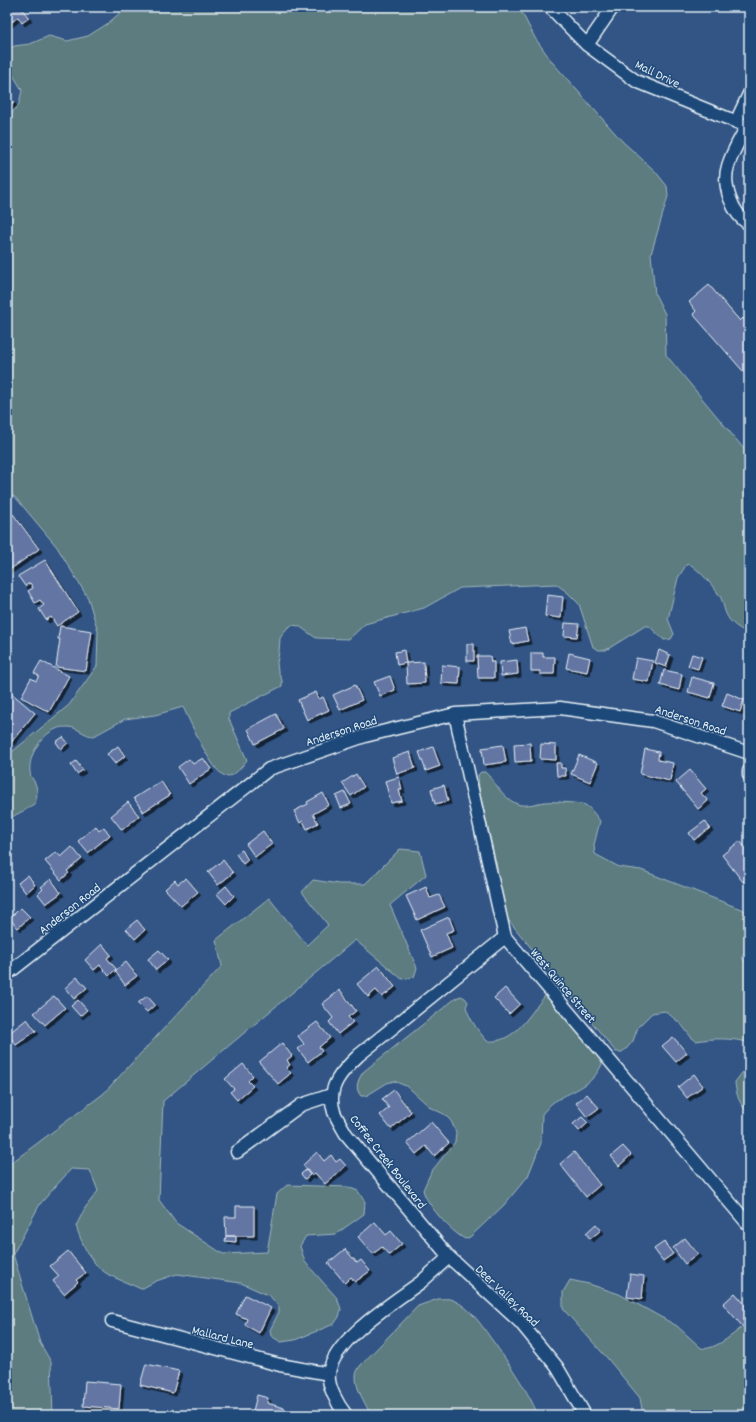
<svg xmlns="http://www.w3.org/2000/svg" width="756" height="1422" font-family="Dekko,sans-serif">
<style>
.green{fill:#5b7b80;stroke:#a2b6bc}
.building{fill:#6374a3;stroke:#e8f1f8;filter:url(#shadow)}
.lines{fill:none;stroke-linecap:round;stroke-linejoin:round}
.minor-casing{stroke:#e8f1f8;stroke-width:15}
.minor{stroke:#1f4a7a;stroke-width:12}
.labels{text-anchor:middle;stroke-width:3;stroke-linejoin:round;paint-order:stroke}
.street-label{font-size:13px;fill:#e8f1f8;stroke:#1f4a7a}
</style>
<defs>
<filter id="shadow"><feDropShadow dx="3" dy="3" stdDeviation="0" flood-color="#0009"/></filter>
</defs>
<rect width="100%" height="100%" fill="#325585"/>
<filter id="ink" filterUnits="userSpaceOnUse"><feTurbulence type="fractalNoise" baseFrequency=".025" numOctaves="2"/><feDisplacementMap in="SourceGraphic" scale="8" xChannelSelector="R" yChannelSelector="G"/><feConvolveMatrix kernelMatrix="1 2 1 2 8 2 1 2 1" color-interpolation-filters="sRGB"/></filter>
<g filter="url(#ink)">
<!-- green -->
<path class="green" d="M127 7H519L535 38 553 63 622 141 655 171 667 186 668 196 651 254 655 294 665 314 666 355 749 455V634C741 629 734 626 729 619 724 612 724 605 721 598 716 589 698 568 689 564L686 565 678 578 668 619 674 634 671 639 664 640 649 626H645L606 650H599L593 647 579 604 567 592 556 584 460 588 424 608 365 624 349 639 316 638 299 626 292 625 287 628 280 638 279 652 277 663 278 671 282 680V686L229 713V719L247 760C242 766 235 777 226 776 213 775 189 719 183 707L155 715 125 719 94 736C84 736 78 727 68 727 64 727 59 727 56 729 41 735 28 756 30 772 30 776 33 779 35 783 38 790 37 797 35 804 26 811 13 814 7 822V756L69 705 97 666 98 631 88 598 57 547 16 498 7 492V119L19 104 22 90 13 75 7 76V52L14 46 30 44 49 36 67 41 88 36 107 24Z
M481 772H485C495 781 502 797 515 803 523 808 536 803 545 802 550 801 582 803 585 805 591 808 596 816 600 821L594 845 595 854 619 867 641 870 746 911 749 910V945L742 957 749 968V1043L747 1042C730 1038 714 1038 696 1041L691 1037 681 1024 665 1011 652 1013 638 1027 633 1041 627 1048 622 1052H616L505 916 496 863 479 789 478 775Z
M400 849 420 851 426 875 390 905 417 968 414 977 402 979 355 940 163 1101 159 1200 176 1223 223 1254 267 1252 277 1194 287 1185 348 1187 358 1191 365 1202 364 1214 336 1234 306 1236 300 1246 305 1262 337 1298 341 1309 339 1317 334 1324 295 1340 281 1342 271 1336 270 1330 279 1312V1307L270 1296 241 1283 177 1274 156 1281 141 1289C131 1284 119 1280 109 1275 91 1265 82 1244 76 1226L85 1208 98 1191 90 1170 71 1169 40 1204 13 1254 40 1343 51 1362 53 1415H7V1166L103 1094 222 966 216 940 269 898 307 945 328 925 302 892 313 880 339 884H365Z
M461 996 465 998 468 1002 466 1007C470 1020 478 1031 487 1041 515 1044 529 1014 545 996H549L598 1053 602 1064C591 1089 570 1090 551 1104 548 1107 545 1111 542 1114L541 1143 528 1176 504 1205 470 1237 465 1239C450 1231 427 1205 423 1190L431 1172 455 1142 456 1132 451 1121 444 1114 431 1108 408 1087 394 1081 387 1083 366 1096H361C354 1088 358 1080 363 1072L456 998Z
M749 1064V1114C740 1104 736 1096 735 1082Z
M570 1280 589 1284 619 1294 677 1326 701 1348C714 1352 739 1330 749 1321V1415H643L640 1398 608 1359 563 1309V1292Z
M438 1299C443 1299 449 1298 453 1300 472 1308 483 1328 495 1344 511 1367 527 1389 538 1415H371C365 1403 355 1388 356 1375 356 1372 359 1368 360 1366L418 1306Z"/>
<!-- building -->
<path class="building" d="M11 7H20L29 18 22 23 18 17 7 26V10Z
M7 94 14 103 7 109Z
M709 285 740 321 743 318 749 325V378L693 314 696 311 689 302Z
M13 514 39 549 8 571 7 570V519Z
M45 560 78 612 57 626 51 617 46 620 39 609 44 605 40 600 35 603 28 591 33 588 30 583 25 586 18 576Z
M547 595 563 597 561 618 545 616Z
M565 623 579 624 577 637 564 636Z
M60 626 92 631 86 671 56 667 60 639H58Z
M525 628 528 641 512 644 509 631Z
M467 644H474V661H467Z
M404 650 406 663 397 665 395 652Z
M659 650 670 655 666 667 655 663Z
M531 653H543V657H555L554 674H540V671H531Z
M569 653 590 658 587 672 566 668Z
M692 654 702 657 698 669 688 666Z
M477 656H490L491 662H494V678H478Z
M636 658 653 661 649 682 632 679Z
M517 660 518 674 501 676 500 662Z
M41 661 69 676 49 712 21 697 31 678 36 681 39 676 34 673Z
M424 662 425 683 407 684 406 663Z
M442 665 460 667 459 684 441 683Z
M664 670 682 674 679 690 660 685Z
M390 676 395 690 380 696 374 682Z
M692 677 714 683 710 698 688 692Z
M355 685 362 700 340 710 333 695Z
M10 692 35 713 9 745 7 744V696Z
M316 692 319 699 323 697 329 710 307 720 298 700Z
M727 693 744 700 740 712 722 706Z
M276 714 284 729 255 744 248 729Z
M63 737 68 743 61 749 56 742Z
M530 743 531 761 515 762 514 744Z
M541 744 556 745V760L540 759Z
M503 745 506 762 484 765 482 748Z
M118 746 125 756 115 764 107 754Z
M433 747 440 766 426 771 419 752Z
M645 749 659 752 658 760 673 763 670 781 640 774Z
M410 752 415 768 397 774 392 758Z
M579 755 598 763 590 782 571 774Z
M203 758 211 769 189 784 178 767 189 759 193 764Z
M76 761 83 770 77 774 71 765Z
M556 763H561V768H565L566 776H557Z
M690 770 706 789 701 793 708 801 698 809 676 782Z
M356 774 364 787 351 796 342 783Z
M399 777 402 790H399L402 801 391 803 385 781Z
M161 781 170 795 143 812 134 798Z
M444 785 448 801 435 804 431 789Z
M345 792 351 804 341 808 336 796Z
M323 793 329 805 313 814 318 823 307 829 303 821 300 823 294 811 308 804 307 802Z
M128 802 139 816 122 830 111 816Z
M705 821 710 828 694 840 689 833Z
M96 826 99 831 104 827 110 835 88 853 78 841Z
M263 831 272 844 255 857 246 844Z
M740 841 749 852V861L747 862 749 864V877L743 882 722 855Z
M72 847 82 859 67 871 69 873 61 880 45 861 56 852 61 857Z
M242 850 248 860 243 864 236 854Z
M223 860 233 873 218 885 208 872Z
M28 875 35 885 26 893 18 883Z
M186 878 198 892 181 906 165 889 175 880 178 884Z
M51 879 61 893 46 904 38 894 43 889 41 887Z
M226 886 234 896 226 904 217 894Z
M426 887 430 898 439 895 445 907 417 920 406 896Z
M21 908 30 917 18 928 9 918Z
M449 917 454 930 446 933 452 948 432 957 420 930Z
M137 920 145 930 135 939 126 929Z
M102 944 111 955 107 958 116 969 109 976 100 965 94 970 85 960Z
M159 950 168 960 156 970 148 959Z
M126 962 137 976 125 985 115 971Z
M379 966 395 987 382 997 376 990 368 997 357 984Z
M77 977 87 988 74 999 65 988Z
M505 988 520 1004 509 1014 494 998Z
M340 990 356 1011 348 1017 353 1022 338 1034 329 1022 333 1018 322 1004Z
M54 996 65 1008 45 1025 34 1013Z
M147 996 155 1005 147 1012 138 1003Z
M78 1000 87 1010 80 1016 71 1006Z
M27 1019 36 1031 16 1045 8 1034Z
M317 1022 330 1038 319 1047 322 1051 308 1062 298 1049 304 1044 298 1036Z
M673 1037 687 1053 676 1062 662 1046Z
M282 1043 292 1056 287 1060 290 1065 286 1068 291 1073 278 1084 259 1062Z
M243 1064 253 1076 248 1081 253 1086 237 1100 230 1092 234 1089 225 1079Z
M694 1074 703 1086 687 1098 678 1087Z
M394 1090 411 1112 391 1129 380 1115 389 1108 382 1099Z
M587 1094 599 1108 587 1117 576 1103Z
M582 1117 588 1123 579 1131 573 1124Z
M431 1122 449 1143 434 1156 426 1146 416 1154 407 1143Z
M623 1146 631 1155 619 1166 611 1156Z
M317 1152 324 1161 331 1155 336 1162 340 1159 346 1166 325 1184 315 1173 312 1176 303 1165Z
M574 1152 600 1185 586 1197 560 1164Z
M306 1170 310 1175 305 1179 301 1174Z
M236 1206H254V1236H226L225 1217H236Z
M375 1222 386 1235 391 1231 402 1244 389 1255 382 1247 373 1254 358 1237Z
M596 1224 601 1230 590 1239 586 1233Z
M226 1236H236V1242L225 1241Z
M685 1238 698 1254 685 1264 673 1248Z
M664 1242 673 1254 663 1261 654 1249Z
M345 1249 357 1263 361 1260 370 1271 355 1282 351 1277 345 1283 328 1263Z
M68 1251 86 1273 76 1280 78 1282 64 1294 53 1281 59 1276 50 1266Z
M630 1274 644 1276 642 1299 627 1297Z
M735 1293 749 1309V1321L743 1327 723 1304Z
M245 1295 271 1308 259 1333 245 1325 247 1319 236 1314Z
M146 1364 179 1371 173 1393 140 1385Z
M85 1381 121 1384 119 1409 83 1406Z
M257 1395 268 1398 267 1403 284 1408 282 1415H252Z"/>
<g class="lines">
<defs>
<path id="minor" d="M550 7 587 45 636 81 749 127
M587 45 613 7
M736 122 749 94
M747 126C740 139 732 152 728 166 722 185 732 214 749 224
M455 714 505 937 749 1225
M749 771V775
M7 974 269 769 365 736 455 714 560 708 653 721 749 753
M237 1152 301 1105 331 1095
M449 1257 520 1322 557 1367 585 1415
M112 1321 280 1365 329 1374
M346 1415C338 1405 327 1386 329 1373 334 1339 394 1302 421 1282 430 1274 439 1266 449 1257L346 1134C342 1127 337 1119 334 1112 326 1087 342 1071 359 1055L505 937"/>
</defs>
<!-- minor casing -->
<use href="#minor" class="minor-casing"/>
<!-- minor -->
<use href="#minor" class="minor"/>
</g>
</g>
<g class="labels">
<!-- street labels -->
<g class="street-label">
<text transform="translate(658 73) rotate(26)" y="5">Mall Drive</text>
<text transform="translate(691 719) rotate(18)" y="5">Anderson Road</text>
<text transform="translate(341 730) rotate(-18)" y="5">Anderson Road</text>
<text transform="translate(69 908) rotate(-38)" y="5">Anderson Road</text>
<text transform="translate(564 985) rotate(50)" y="5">West Quince Street</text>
<text transform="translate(389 1161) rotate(52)" y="5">Coffee Creek Boulevard</text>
<text transform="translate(508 1295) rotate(44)" y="5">Deer Valley Road</text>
<text transform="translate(223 1336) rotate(14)" y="5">Mallard Lane</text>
</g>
</g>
<!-- margin -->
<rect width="756" height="1422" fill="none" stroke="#1f4a7a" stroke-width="24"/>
<rect x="12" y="12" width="732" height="1398" fill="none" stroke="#e8f1f8" stroke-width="1.5" filter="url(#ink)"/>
</svg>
